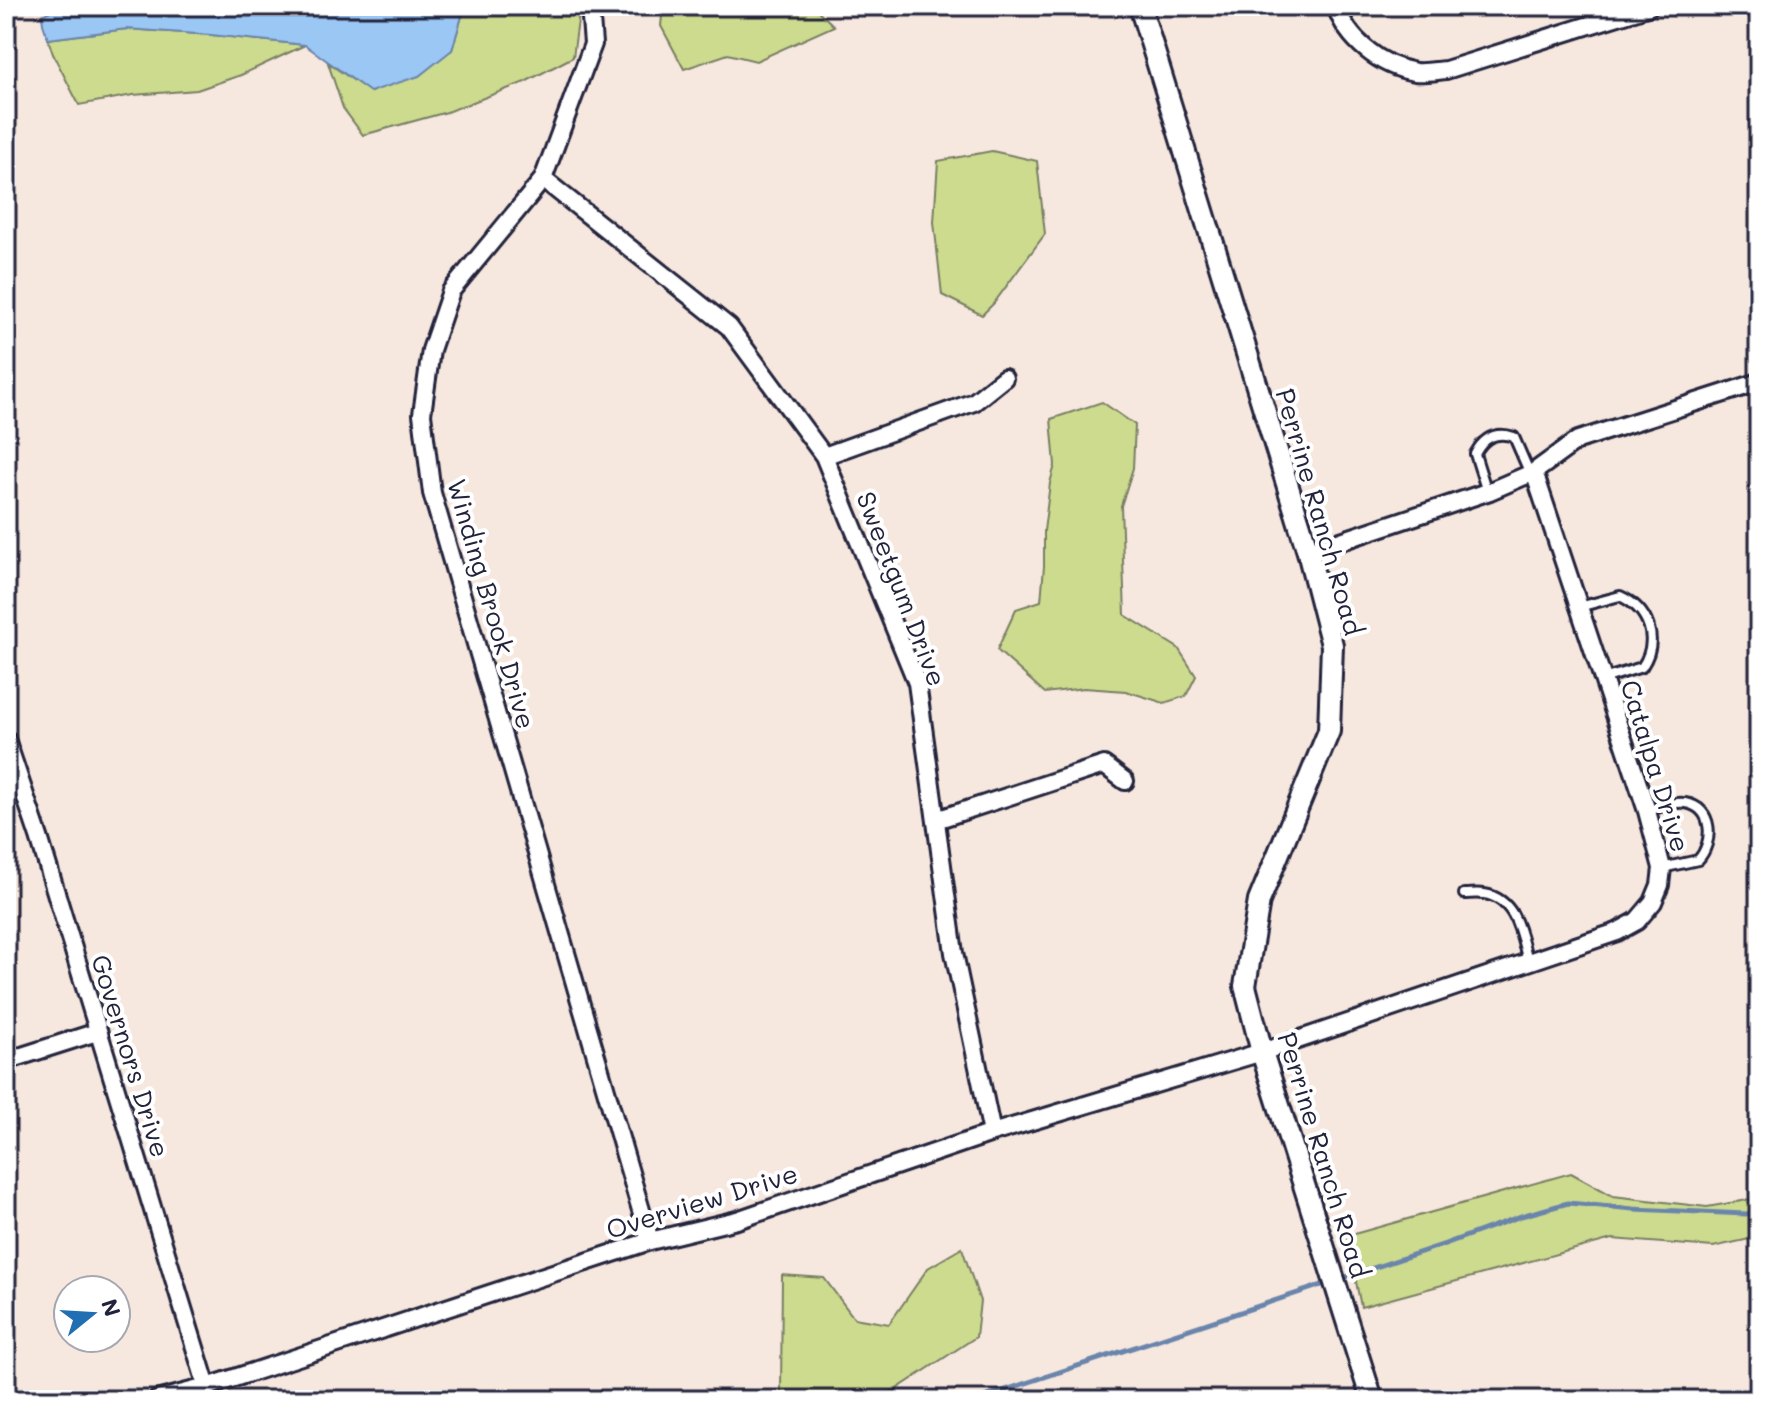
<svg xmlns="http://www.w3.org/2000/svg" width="1765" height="1406" font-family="Mali,sans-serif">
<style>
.green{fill:#cddb8e;stroke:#787e64;stroke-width:2}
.water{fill:#9bc7f5;stroke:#6b85ab;stroke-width:2}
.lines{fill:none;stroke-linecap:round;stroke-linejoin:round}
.stream{stroke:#6b85ab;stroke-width:5}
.service-casing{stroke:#22223b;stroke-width:14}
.minor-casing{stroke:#22223b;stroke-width:22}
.tertiary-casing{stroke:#22223b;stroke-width:26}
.service{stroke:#fff;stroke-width:8}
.minor{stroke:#fff;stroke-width:16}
.tertiary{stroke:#fff;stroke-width:20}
.labels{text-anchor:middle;stroke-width:8;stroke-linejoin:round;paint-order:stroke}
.street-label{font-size:26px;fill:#22223b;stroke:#fff}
</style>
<rect width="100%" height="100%" fill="#f7e8df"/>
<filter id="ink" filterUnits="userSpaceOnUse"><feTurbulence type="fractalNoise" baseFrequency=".0125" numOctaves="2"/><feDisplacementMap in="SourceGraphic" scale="16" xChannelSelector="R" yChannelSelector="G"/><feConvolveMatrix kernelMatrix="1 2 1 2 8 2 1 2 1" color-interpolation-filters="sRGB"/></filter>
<g filter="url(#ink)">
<!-- green -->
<path class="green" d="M465 6H580L573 57 525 82 447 112 363 135 343 108 328 63 371 92 452 50Z
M663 6H813L834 26 756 61 728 54 684 69 661 26Z
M127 29 211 35 305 45 241 75 197 90 133 95 79 105 53 54 48 39Z
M992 151 1037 161 1045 234 994 303 982 315 942 295 934 222 938 161Z
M1102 402 1135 425 1133 468 1121 506 1125 615 1178 648 1196 676 1186 696 1164 703 1126 691 1084 688 1045 693 997 650 1016 609 1041 601 1044 566V531L1050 483 1055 465 1051 419Z
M1571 1173 1613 1196 1707 1207 1759 1198V1237L1713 1247 1612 1239 1361 1307 1347 1236Z
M962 1248 980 1301 976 1337 895 1390 864 1400H802L781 1394 782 1275 824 1278 854 1318 889 1324 928 1268Z"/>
<!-- water -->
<path class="water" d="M60 6 108 7 465 6 452 50 419 76 370 92 305 45 211 35 127 29 48 39 43 24 42 15Z"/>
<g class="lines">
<!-- stream -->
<path class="stream" d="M1337 1280 1445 1244 1521 1216 1568 1203 1634 1209 1746 1214 1759 1212
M975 1400 1328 1283"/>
<defs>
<path id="service" d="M1487 492 1475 454C1484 437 1496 431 1514 437L1530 474
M1579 607 1620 596C1649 609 1660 640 1642 667L1603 679
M1647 811C1658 808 1675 801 1685 803 1714 807 1714 843 1698 860L1662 868
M1464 894C1471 894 1478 893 1484 894 1517 899 1521 936 1528 962"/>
<path id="minor" d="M590 6 593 44 543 179 451 291 431 350 422 414 432 493 650 1241
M1336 6C1347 40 1380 66 1415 72 1424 73 1436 71 1446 70L1650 6
M6 9 8 6
M543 179 729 327 824 456 917 683 954 953 992 1133
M824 456 974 402 1004 378
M1308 552 1490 491 1534 472 1578 440 1759 382
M6 739 39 837 207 1387
M936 820 1104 765 1125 781
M6 1061 97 1032
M157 1400 207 1387 650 1241 737 1220 992 1133 1262 1052 1617 932 1637 921 1653 902 1660 885 1662 868 1647 811 1534 472"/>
<path id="tertiary" d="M1140 6 1308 552 1332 645 1329 731 1259 901 1245 986 1262 1052 1372 1400"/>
</defs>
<!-- service casing -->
<use href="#service" class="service-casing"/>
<!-- minor casing -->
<use href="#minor" class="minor-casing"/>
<!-- tertiary casing -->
<use href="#tertiary" class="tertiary-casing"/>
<!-- service -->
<use href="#service" class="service"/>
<!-- minor -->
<use href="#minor" class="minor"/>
<!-- tertiary -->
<use href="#tertiary" class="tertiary"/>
</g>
</g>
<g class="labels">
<!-- street labels -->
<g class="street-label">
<text transform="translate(1319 512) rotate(74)" y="9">Perrine Ranch Road</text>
<text transform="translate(901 589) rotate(69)" y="9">Sweetgum Drive</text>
<text transform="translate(491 604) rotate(74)" y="9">Winding Brook Drive</text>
<text transform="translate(1655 766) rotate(73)" y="9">Catalpa Drive</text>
<text transform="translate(130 1056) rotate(73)" y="9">Governors Drive</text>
<text transform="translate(1323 1155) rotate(73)" y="9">Perrine Ranch Road</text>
<text transform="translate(702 1202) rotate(-17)" y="9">Overview Drive</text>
</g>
</g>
<!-- margin -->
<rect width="1765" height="1406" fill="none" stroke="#fff" stroke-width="32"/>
<rect x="16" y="16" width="1733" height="1374" fill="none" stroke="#22223b" stroke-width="3" filter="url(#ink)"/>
<!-- north arrow -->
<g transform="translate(92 1314) rotate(72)"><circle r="38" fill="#ffffff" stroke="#a7a7b1" stroke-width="2"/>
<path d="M0-6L14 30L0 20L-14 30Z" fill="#1f6fb2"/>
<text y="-12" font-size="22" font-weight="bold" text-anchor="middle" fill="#22223b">N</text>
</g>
</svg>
